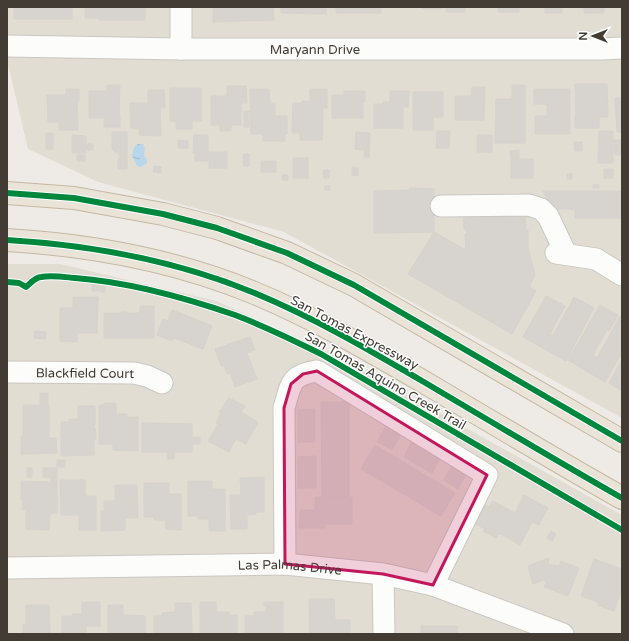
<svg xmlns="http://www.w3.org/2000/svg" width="629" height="641" font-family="'Varela Round',sans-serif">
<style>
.residential{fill:#e1ddd3}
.water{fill:url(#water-ripples)}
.building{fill:#d7d4cf;stroke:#d6d2cc}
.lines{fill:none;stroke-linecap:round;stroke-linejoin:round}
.minor-casing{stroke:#cac7c2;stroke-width:23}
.highway-casing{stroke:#c4b8a3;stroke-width:24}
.minor{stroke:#fcfcfb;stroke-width:21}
.highway{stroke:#eae3d8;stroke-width:22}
.cycleway-casing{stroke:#fff;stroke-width:8}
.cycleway{stroke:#00873e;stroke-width:6}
.marked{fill:#c2185b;fill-opacity:0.2;stroke:#c2185b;stroke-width:3;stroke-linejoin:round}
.labels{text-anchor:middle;stroke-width:3;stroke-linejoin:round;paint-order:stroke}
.street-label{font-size:13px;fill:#423c34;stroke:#fff}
</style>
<defs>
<pattern id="water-ripples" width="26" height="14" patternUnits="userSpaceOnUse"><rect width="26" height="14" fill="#b8d7ea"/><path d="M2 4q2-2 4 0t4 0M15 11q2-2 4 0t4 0" fill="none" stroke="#9fb9c9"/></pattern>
</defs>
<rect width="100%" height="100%" fill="#eeebe6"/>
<!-- residential -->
<path class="residential" d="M7 7H622V418L284 232 98 182 28 149 7 60Z
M7 264H60L216 301 334 354 622 515V634H7Z"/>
<!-- water -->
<path class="water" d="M138 144H144L143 146 145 148 144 155 147 160V163L141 167 137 166 132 156 134 147Z"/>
<!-- building -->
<path class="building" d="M14 7H72V19H14Z
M85 7H98V18H85Z
M99 7H145V20H99Z
M213 7H273L274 20 213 22Z
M281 7H326V14L281 13Z
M336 7H381V13H336Z
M423 7H442V9H423Z
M446 7H465V12H446Z
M498 7H519V12H498Z
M545 7H562V13H545Z
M584 7H604V13H584Z
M575 84H607L608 117H599V128H575V117H576Z
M107 85H120L119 115H120V127H104V118H89V91H107Z
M512 85H525V143H495L496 99H512Z
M227 86H246L247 103H241V125H231V131H220V125H211V96H227Z
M472 87H485L484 120H455V96H471Z
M170 88H201V121H192V129H176V121H170Z
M66 89H79V101H77L78 130H59V122H48L47 95H66Z
M250 89H269L270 104H275V116H287V134H285V141H263V134H251Z
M310 89H327V108H323L322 140H300V133H292L293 103H302V101H310Z
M534 89H570V134H535V116H547V104H534Z
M148 90H164L165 107H160L161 136 139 135V128H131L130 103H148Z
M344 91H365V102H363V118H332V95H344Z
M390 91H409L408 107H403V128H374V104H383V102H390Z
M413 92H443V117H433V130H413Z
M615 98H622V132H617Z
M244 111H249V127H244Z
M437 131H450L449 148H436Z
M599 131H613V163H598Z
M112 132H127V157H120L118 152H114V150H112Z
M356 132 370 133 369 157H364L365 150 355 149Z
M46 133H53V149H46Z
M72 135 86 136V153H72Z
M194 135H208V161H195V153H193Z
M477 135H492V152H477Z
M178 140 188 141V148H178Z
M614 140H622V155H615Z
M574 142H582V151H575Z
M87 144H93V150H87Z
M519 150V158L511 159 510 151Z
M209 152H227V168H209Z
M243 154H249V166H243Z
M77 155H85V161H77Z
M118 158H127V169H118Z
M293 158H308V178H293Z
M511 159H533V178H511Z
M261 161H276V172H261Z
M154 166 161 167V173L153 172Z
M352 167 358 168V176L352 175Z
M604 169H613V178H604Z
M323 170H329V178H324Z
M567 174H572V179H567Z
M282 175H288V180H282Z
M593 185H599V188H593Z
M325 186H330V190H325Z
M410 188 434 189V232L374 233V191L410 190Z
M543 191H622V218H575V209H552Z
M463 214H525L526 230H528V248L535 275 529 287 536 291 512 334 408 274 434 232 466 250 465 234H467L466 229H464Z
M92 285H100V291H92Z
M101 286H105V292H101Z
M546 296 565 306 550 334 553 336 574 297 594 308 566 361 523 337Z
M73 297H98L97 333H77V342L60 341V308H73Z
M600 305 618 315 609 331 607 330 593 355 597 358 620 316 622 317V352L605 382 568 360Z
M140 306H154V338H104V313H122V312H127V313H140Z
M172 310 212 326 203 349 174 338 172 341 157 335 163 319 168 321Z
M35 331 46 332 45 339 34 338Z
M250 337 255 350 247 353 257 379 235 387 230 373 227 374 224 365 221 366 215 349Z
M622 360V391L609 383Z
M40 393H48V404H40Z
M229 398 245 406 241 412 258 422 246 444 236 439 229 452 208 441 218 424 216 423 221 413 219 412Z
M321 402H349V497H322Z
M104 403H116V414H127V417H138V451L113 450V444H99V405H104Z
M23 405H49V438H56L57 453 21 454V436H23Z
M78 406H95V425H94V428H95L96 439H94V455L61 456V422H69V419H78Z
M315 409V442H298V410Z
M142 423 192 424V437H200V444H192V452H174V459H167V452H142Z
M386 426 401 434 392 450 377 442Z
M412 441 441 457 432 473 404 457Z
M375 445 455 493 441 516 361 469Z
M316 456V488H298V457Z
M57 460H65V467H57Z
M453 464 467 473 458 489 444 480Z
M27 468H32V477H27Z
M43 468H57V477H43Z
M51 477H57V513H50L49 530 26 529V510H22L23 500H21V481L48 482V483H51Z
M264 477V512H256V514L247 515V529H231L230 495H241L240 478Z
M60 480H85V496H96V530H79V515H61Z
M188 481H212V489H225V531H209V519H198V516H188Z
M144 483H169V494H181V530L166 529V520H154V517H144Z
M115 485H137L138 518H125V530L101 531V511H104V501H115Z
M524 495 548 508 539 525 532 522 520 545 499 533 496 538 483 531 485 529 472 522 482 503 489 507 493 501 515 513Z
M315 497H352V524H325V528H299L300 510H315Z
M551 531 556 534 552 541 547 538Z
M549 558 548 564 559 566 561 561 579 568 568 596 544 587 546 583 543 580 533 584 528 566Z
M594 559 622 569V589L614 611 597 605 598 602 581 596Z
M309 599H334L335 620H350V634H310Z
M82 602H100V626H86V634H62V616H72V614H82Z
M200 602H216V612H229V615H237V634H200Z
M264 602H283V634H245V616H254V612H266V606H264Z
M175 603H191L192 634H154V616H162V613L175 612Z
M26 605H49L50 634H23V624H26Z
M108 605H123V615L145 616V634H108Z
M421 626H457V634H421Z"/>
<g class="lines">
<defs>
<g id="minor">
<path id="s1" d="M7 46 181 49H602L622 48"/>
<path d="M181 49V7"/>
<path d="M441 206 529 205 541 209 548 216 566 254"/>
<path d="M556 253 596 259 622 275"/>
<path id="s2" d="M7 372 134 373 147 376 162 383"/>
<path d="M285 564 284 408C291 384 290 375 317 371L487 475 433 585"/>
<path id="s3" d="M7 568 285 564 383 574 433 585 563 634"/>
<path d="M383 574 384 634"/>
</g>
<path id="highway" d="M7 193 74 198 163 214 217 228 287 253 354 285 622 441
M7 240C91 245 174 260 252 292 313 317 371 351 429 385 493 423 557 461 622 498"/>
</defs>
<!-- minor casing -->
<use href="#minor" class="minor-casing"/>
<!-- highway casing -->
<use href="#highway" class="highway-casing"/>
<!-- minor -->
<use href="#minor" class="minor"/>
<!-- highway -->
<use href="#highway" class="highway"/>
<defs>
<path id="cycleway" d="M7 193 74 198 163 214 217 228 287 253 354 285 622 441
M7 240C91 245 174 260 252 292 313 317 371 351 429 385 493 423 557 461 622 498
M7 282 19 283 26 287C31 283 34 278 41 277 52 275 64 277 75 278 129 282 183 297 235 315 264 326 293 340 321 354L622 530"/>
</defs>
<!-- cycleway casing -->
<use href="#cycleway" class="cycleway-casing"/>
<!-- cycleway -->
<use href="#cycleway" class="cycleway"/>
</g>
<!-- marked area -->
<path class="marked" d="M317 371 487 475 433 585 383 574 285 564 284 408 291 384 303 374Z"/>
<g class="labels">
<!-- street labels -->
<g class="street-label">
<text dy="5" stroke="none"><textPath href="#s1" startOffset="308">Maryann Drive</textPath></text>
<text transform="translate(355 332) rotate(28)" y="5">San Tomas Expressway</text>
<text dy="5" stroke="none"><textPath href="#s2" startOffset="78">Blackfield Court</textPath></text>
<text transform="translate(386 380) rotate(30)" y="5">San Tomas Aquino Creek Trail</text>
<text dy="5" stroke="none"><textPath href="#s3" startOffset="283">Las Palmas Drive</textPath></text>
</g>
</g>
<!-- border -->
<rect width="629" height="641" fill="none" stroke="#423c34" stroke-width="16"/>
<!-- north arrow -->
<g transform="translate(593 36) rotate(270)" stroke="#ffffff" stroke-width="3" paint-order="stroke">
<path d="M0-3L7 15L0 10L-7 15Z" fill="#423c34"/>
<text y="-6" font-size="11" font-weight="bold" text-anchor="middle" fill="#423c34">N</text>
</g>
</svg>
